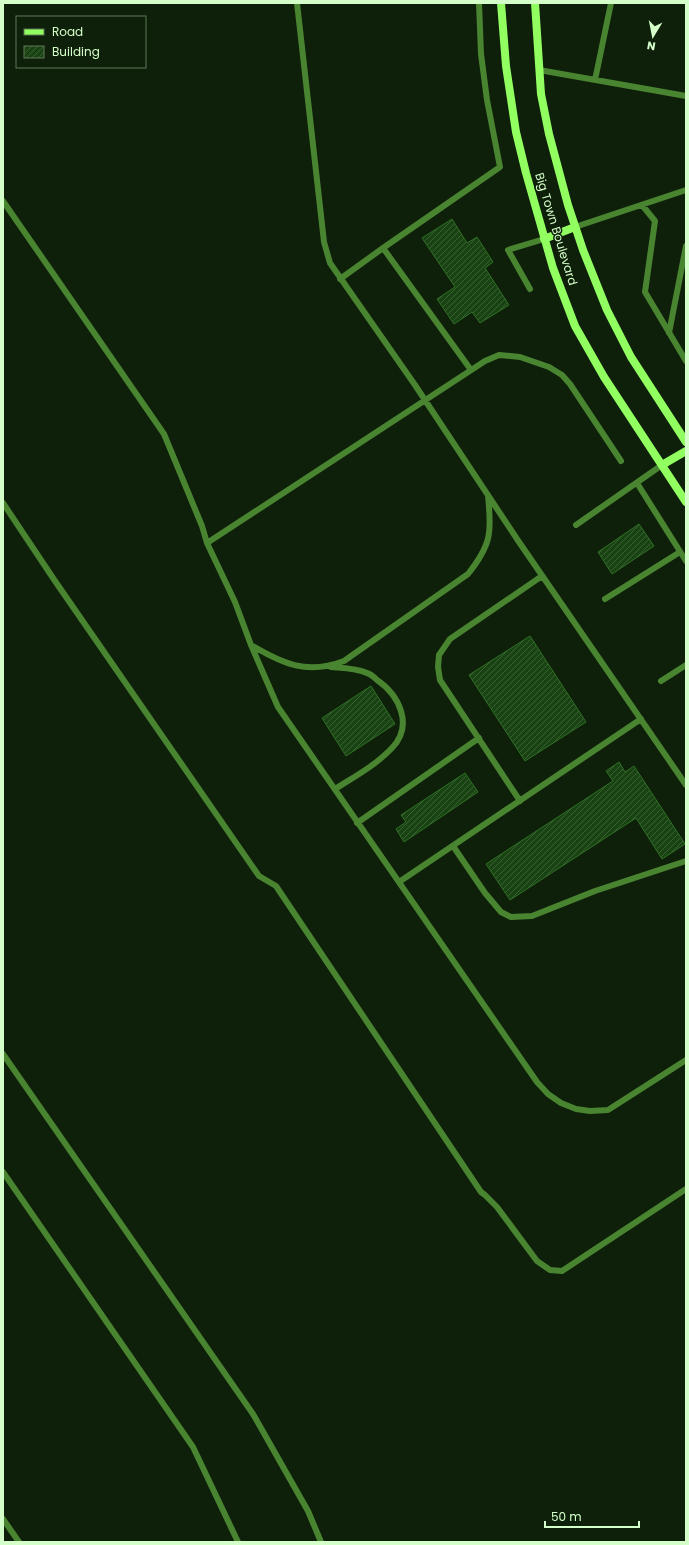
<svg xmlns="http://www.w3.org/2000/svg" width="689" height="1545" font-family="Poppins,sans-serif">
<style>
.building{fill:url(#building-hatch);stroke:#2e7123}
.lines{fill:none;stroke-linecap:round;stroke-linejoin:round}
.lane{stroke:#498430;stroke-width:6}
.secondary{stroke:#92ff60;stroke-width:8}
.labels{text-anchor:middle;stroke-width:3;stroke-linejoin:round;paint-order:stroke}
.street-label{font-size:12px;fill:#d5ffc9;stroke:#0e200a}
</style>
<defs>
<pattern id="building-hatch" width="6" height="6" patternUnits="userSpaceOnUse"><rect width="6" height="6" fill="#1a4314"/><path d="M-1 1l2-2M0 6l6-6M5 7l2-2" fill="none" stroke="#3a5f35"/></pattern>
</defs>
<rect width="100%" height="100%" fill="#0e200a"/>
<!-- building -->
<path class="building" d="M452 219 467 243 477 237 493 262 485 268 509 305 480 323 472 312 454 324 437 299 455 287 422 238Z
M639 524 654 546 612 574 598 552Z
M530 636 586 722 525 761 469 675Z
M371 686 395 724 346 756 322 718Z
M619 762 625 772 634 766 685 844 662 859 636 818 510 900 486 864 613 781 606 771Z
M465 773 478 792 404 842 396 829 406 822 401 815Z"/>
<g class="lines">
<!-- lane -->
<path class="lane" d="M297 3 324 242 330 263 415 385 519 542 686 785
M539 70 686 96
M595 80 611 3
M3 201 164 434 202 526 207 543 235 602 251 645 278 707 537 1082 548 1094 561 1103 576 1109 590 1111 608 1110 686 1060
M642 205 655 221 645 292 686 361
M575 227 686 190
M383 248 471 370
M340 279 383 248 500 167 487 100 481 54 479 3
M530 289 508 250 544 239
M669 333 686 246
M637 483 686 561
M3 503 55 581 259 876 276 886 481 1192 485 1195 497 1207 537 1261 550 1270 562 1271 686 1189
M576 525 662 465
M207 543 485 361 499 355 520 357 549 367 562 375 570 384 621 461
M605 599 680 552
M251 645C283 664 307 675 344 661L468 574C491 545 492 533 488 496
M331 667C342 668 356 668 367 673 371 674 374 677 377 680 399 695 414 725 392 748 376 765 354 777 335 789
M661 681 686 665
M520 801 440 680 438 667 439 655 450 639 542 576
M357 823 479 738
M453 846 485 893 501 912 511 917 532 916 595 891 686 861
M399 882 641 719
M3 1054 253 1414 308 1511 321 1542
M3 1172 193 1447 238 1542
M3 1519 19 1542"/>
<!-- secondary -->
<path class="secondary" d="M501 3 506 66 516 132 526 173 553 268 575 326 604 377 686 502
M535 3 541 94 549 134 568 205 583 250 607 310 631 357 686 442
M544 239 575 227
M662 465 686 451"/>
</g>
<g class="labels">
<!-- street labels -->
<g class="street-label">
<text transform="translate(556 229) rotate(73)" y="4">Big Town Boulevard</text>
</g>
</g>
<!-- border -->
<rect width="689" height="1545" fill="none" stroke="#d5ffc9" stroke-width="8"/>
<!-- legend -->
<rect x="16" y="16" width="130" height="52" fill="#0e200a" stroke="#5e7956"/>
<rect x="24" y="29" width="20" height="6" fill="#92ff60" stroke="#5e7956"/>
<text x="52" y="36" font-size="12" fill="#d5ffc9">Road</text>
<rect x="24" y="46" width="20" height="12" fill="url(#building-hatch)" stroke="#5e7956"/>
<text x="52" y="56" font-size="12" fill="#d5ffc9">Building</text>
<!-- north arrow -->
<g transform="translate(653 36) rotate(190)" stroke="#0e200a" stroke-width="3" paint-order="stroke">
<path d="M0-3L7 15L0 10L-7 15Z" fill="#d5ffc9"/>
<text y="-6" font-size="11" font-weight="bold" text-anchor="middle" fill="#d5ffc9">N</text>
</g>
<!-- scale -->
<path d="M545 1521v6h94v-6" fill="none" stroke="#d5ffc9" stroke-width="2"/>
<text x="551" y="1521" font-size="12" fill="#d5ffc9" stroke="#0e200a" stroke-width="3" paint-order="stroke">50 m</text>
</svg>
